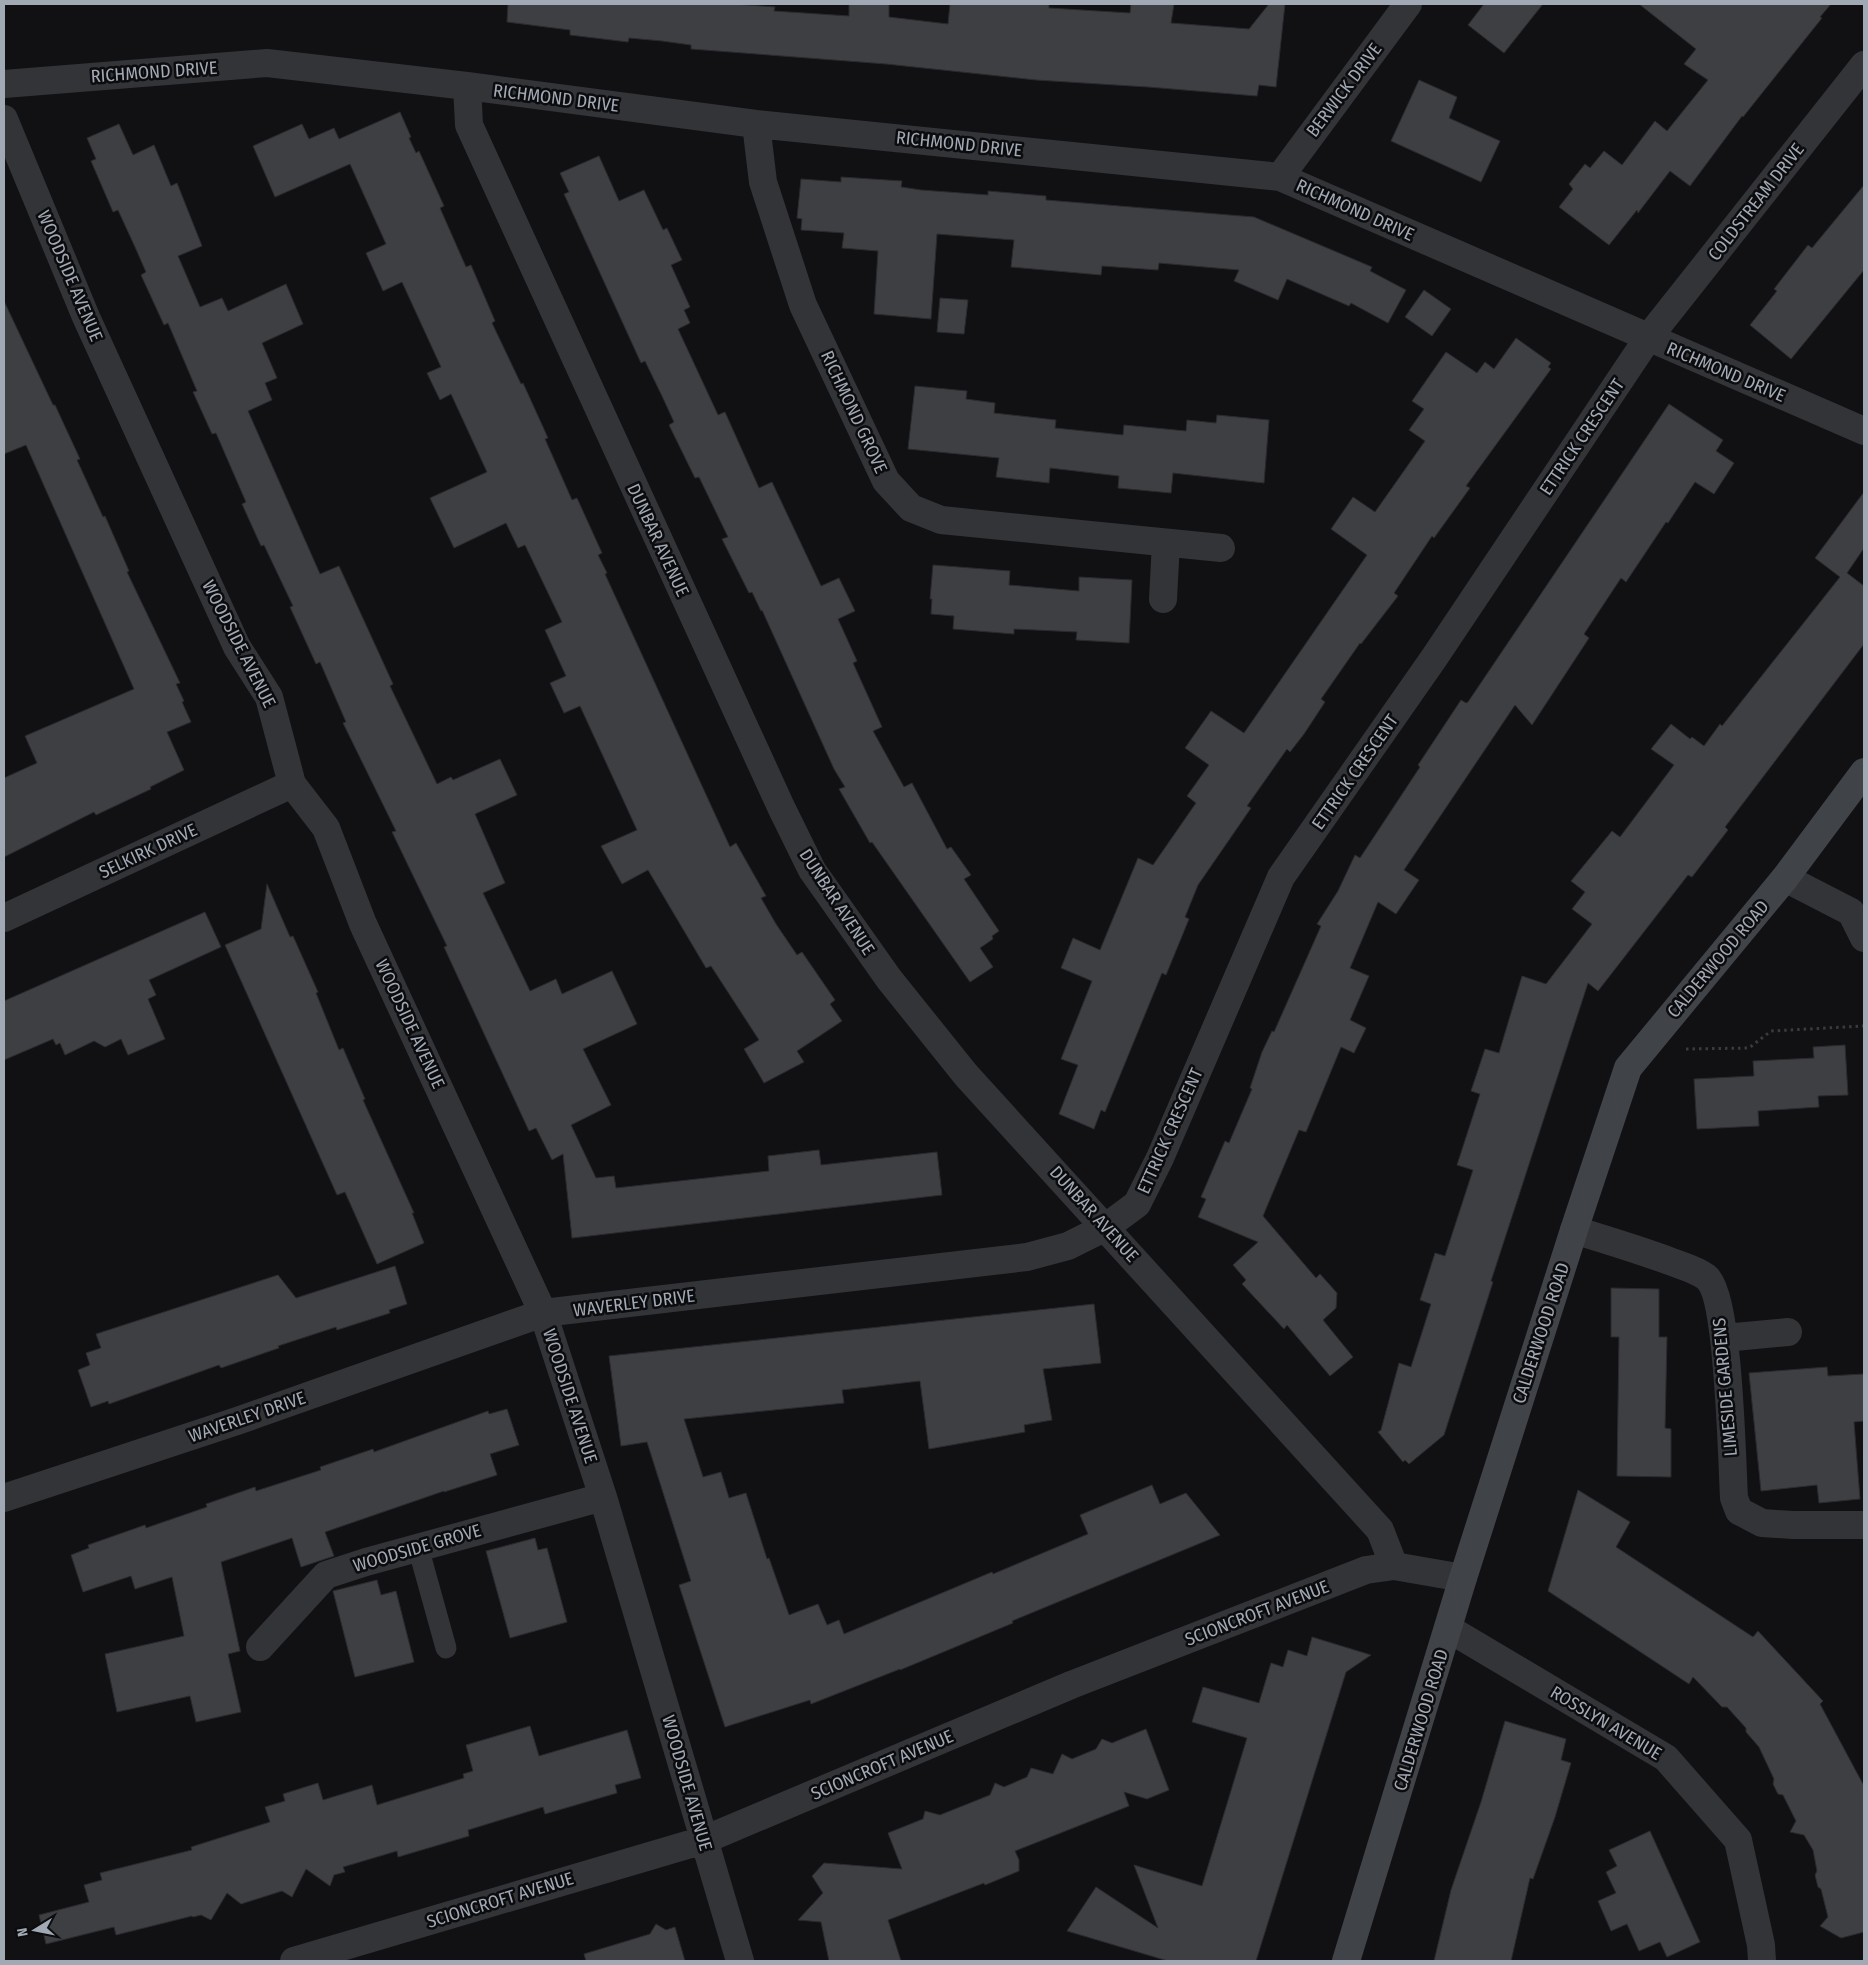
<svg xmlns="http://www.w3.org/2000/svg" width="1868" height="1965" font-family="'Fira Sans Condensed',sans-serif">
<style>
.building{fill:#3d3f43;stroke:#2b2b2f}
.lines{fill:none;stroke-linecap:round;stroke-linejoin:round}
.path{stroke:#383b3f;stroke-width:3;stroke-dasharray:2.5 4;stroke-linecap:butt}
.lane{stroke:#323438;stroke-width:21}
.street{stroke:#323438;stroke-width:28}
.secondary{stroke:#404348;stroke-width:28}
.labels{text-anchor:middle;stroke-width:5;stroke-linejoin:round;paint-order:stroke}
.street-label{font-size:18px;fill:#a1a9b5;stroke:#0c0c0e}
</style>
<rect width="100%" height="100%" fill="#111113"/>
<!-- building -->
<path class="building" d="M508 4H734L775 7 774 11 849 16V4H889V17L948 24 950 4H1049V8L1130 13 1131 4H1174L1171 23 1249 29 1269 4H1285L1276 87 1259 85 1257 96 1148 87 1036 80 886 64 691 49V45L662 41 629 38 628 42 570 35V30L507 22Z
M1484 4H1543L1504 53 1468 25Z
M1639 4H1831L1820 17 1822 18 1794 53 1743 117 1742 116 1690 186 1670 171 1638 213 1637 210 1609 245 1559 207 1573 189 1569 184 1585 164 1590 168 1604 151 1622 165 1655 121 1667 131 1708 80 1684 64 1696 49Z
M1419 80 1457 97 1449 118 1500 141 1481 182 1391 141Z
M400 112 411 137 409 138 416 153 419 151 444 206 440 208 466 267 471 265 495 321 492 323 521 384 523 383 548 438 545 439 572 500 577 498 602 553 598 555 607 573 605 574 730 847 736 843 766 896 761 898 776 924 797 955 802 952 835 1000 830 1004 842 1021 797 1051 804 1062 764 1083 744 1049 759 1040 711 966 706 968 648 870 622 884 601 846 637 830 580 706 564 713 550 683 566 676 545 630 562 622 525 545 518 548 506 523 454 548 430 498 487 472 451 394 440 400 427 373 441 367 402 282 383 291 366 253 386 244 350 164 275 197 253 146 302 124 309 139 334 128 339 139Z
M119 124 133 155 154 145 171 186 177 183 202 246 178 256 200 307 222 298 228 311 286 284 303 324 262 343 277 378 265 383 272 400 248 411 320 574 339 566 393 684 390 686 437 784 451 777 453 780 500 759 517 795 475 814 505 883 483 893 530 991 556 979 562 994 612 971 637 1024 583 1049 611 1105 571 1125 596 1178 614 1176 616 1188 769 1171 768 1156 819 1150 821 1165 937 1152 942 1195 572 1238 563 1154 552 1160 536 1128 529 1131 444 947 447 946 392 832 396 831 343 723 346 722 320 662 316 664 290 607 293 606 264 545 261 546 242 504 246 502 216 433 212 434 193 392 197 391 168 323 164 325 141 275 146 272 135 247 118 210 113 212 91 161 96 159 87 138Z
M599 156 619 201 644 190 663 230 667 228 682 260 671 265 690 307 684 310 690 323 678 329 718 415 725 412 759 488 772 482 821 586 839 578 855 611 838 619 857 661 853 663 882 727 873 731 904 787 912 783 947 849 951 847 971 875 964 879 999 931 992 936 993 939 980 948 993 967 970 982 872 842 870 843 839 789 845 787 834 769 762 610 761 611 752 592 749 593 722 539 728 537 699 477 695 478 669 425 674 422 662 396 645 361 641 363 564 194 569 192 560 173Z
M841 177 902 181 901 187 921 190 988 195V191L1046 196V200L1254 217 1372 267 1370 271 1406 290 1388 323 1351 303 1349 306 1287 279 1278 300 1234 281 1239 270 1159 263 1158 270 1102 266 1101 275 1011 267 1014 240 937 234 931 319 874 314 878 251 842 248 844 233 801 230 802 219 797 218 801 179 841 182Z
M1864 185V270L1791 359 1750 325 1777 291 1774 289 1808 245 1812 248Z
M1424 290 1451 309 1432 336 1405 317Z
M940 298 968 300 964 334 937 332Z
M4 301 53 405H55L80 459 77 460 103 517 105 516 129 571 127 572 180 683 176 684 184 701 182 702 191 722 167 732 184 770 150 787 151 789 96 815 94 812 4 857V778L37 763 25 736 134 689 26 445 4 454Z
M1516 338 1551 363 1548 367 1551 369 1466 486 1470 488 1434 538 1432 536 1394 593 1398 596 1361 644 1360 643 1321 699 1325 702 1304 734 1290 752 1287 749 1247 806 1251 808 1198 885 1185 917 1189 919 1166 975 1162 973 1105 1112 1101 1110 1094 1129 1059 1114 1078 1065 1061 1059 1092 981 1061 968 1073 938 1100 950 1138 858 1153 865 1196 803 1187 796 1209 765 1185 748 1211 711 1244 733 1367 555 1331 529 1353 497 1375 512 1425 441 1409 430 1424 409 1412 401 1446 352 1477 373 1485 362 1494 369Z
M915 386 967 391 966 399 995 403 994 413 1056 420 1055 428 1123 435 1124 425 1186 431 1187 420 1216 423 1217 415 1269 420 1264 483 1173 473 1171 493 1118 488 1119 476 1050 468 1049 483 996 477 999 458 908 449Z
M1669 404 1723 440 1716 451 1734 463 1714 494 1695 482 1668 523 1666 522 1626 582 1621 578 1584 634 1589 638 1532 725 1515 705 1404 870 1419 880 1396 914 1378 902 1350 968 1369 976 1350 1020 1366 1028 1354 1053 1341 1047 1306 1132 1299 1130 1263 1216 1316 1278 1320 1274 1337 1293 1336 1308 1323 1320 1353 1357 1330 1376 1287 1325 1284 1329 1242 1284 1246 1280 1233 1265 1258 1242 1198 1217 1206 1199 1201 1197 1225 1141 1229 1143 1252 1089 1250 1088 1262 1052 1272 1031 1274 1032 1321 926 1317 924 1338 891 1355 855 1360 858 1420 767 1418 765 1461 700 1466 703 1468 702Z
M1864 492V548L1847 573 1864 586V644L1725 827 1728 830 1692 877 1688 875 1598 991 1588 983 1491 1281 1493 1282 1444 1435 1409 1464 1405 1460 1403 1462 1378 1432 1381 1430 1399 1363 1411 1367 1431 1304 1420 1300 1435 1253 1445 1256 1473 1170 1457 1165 1480 1094 1471 1091 1485 1049 1499 1053 1522 976 1546 984 1592 924 1572 909 1585 892 1571 881 1612 831 1620 837 1674 765 1651 749 1671 724 1690 739 1692 737 1704 746 1720 724 1722 726 1840 577 1815 558Z
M933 565 1010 571 1009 585 1079 591V577L1132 580 1129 643 1076 640 1077 632 1014 629V634L953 629 954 616 931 614 932 599H930Z
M267 884 290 937 293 936 318 992 316 993 339 1050 343 1048 365 1099 363 1100 414 1213H412L424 1243 377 1264 345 1192 337 1195 225 945 261 929Z
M205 912 221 947 149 980 156 995 148 999 165 1039 128 1055 121 1039 105 1047 94 1041 65 1055 60 1043 56 1045 53 1039 4 1060V1001Z
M1845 1045 1848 1095 1818 1096 1819 1107 1758 1111 1759 1126 1697 1129 1694 1079 1754 1076 1753 1061 1814 1058 1813 1047Z
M395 1266 407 1304 389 1310 390 1313 337 1330 336 1327 278 1346 279 1348 221 1368 219 1365 109 1404 108 1401 91 1407 78 1370 90 1365 86 1353 101 1348 96 1334 278 1275 296 1298Z
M1611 1288 1659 1289V1337H1667L1665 1428 1671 1429V1477L1617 1476 1619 1337H1611Z
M1094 1304 1101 1363 1043 1369 1052 1420 1024 1425 1025 1432 929 1449 920 1381 842 1390 844 1403 684 1419 703 1477 721 1472 729 1498 746 1493 767 1559 769 1558 789 1615 818 1604 827 1625 839 1620 844 1634 992 1572 993 1574 1088 1534 1080 1515 1152 1485 1160 1504 1186 1493 1220 1535 1012 1621 1013 1623 900 1670V1669L811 1704 810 1700 725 1727 679 1585 691 1581 647 1442 621 1446 609 1356Z
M1827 1367 1828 1376 1864 1374V1421L1854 1422 1860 1499 1819 1503 1817 1485 1761 1491 1749 1373Z
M507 1409 519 1445 490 1454 497 1475 444 1492V1491L325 1532 334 1556 301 1567 292 1538 221 1562 240 1651 228 1654 241 1712 196 1722 190 1696 117 1712 105 1654 184 1636 172 1577 135 1589 131 1576 83 1592 71 1555 89 1548 88 1545 145 1525 146 1528 207 1507 206 1504 255 1487 256 1491 321 1470 320 1467 373 1449 374 1452 488 1411 489 1414Z
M1578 1490 1630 1522 1616 1547 1753 1637 1758 1631 1823 1701 1820 1704 1864 1786V1932L1841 1938 1820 1926 1828 1917 1821 1889 1818 1887 1815 1875 1817 1871 1813 1850 1804 1835 1790 1832 1796 1821 1783 1795 1778 1794 1773 1784 1774 1779 1759 1747 1746 1732V1728L1727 1707H1722L1693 1677 1689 1684 1548 1591Z
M535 1538 538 1550 547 1548 567 1622 510 1638 486 1551Z
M377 1580 381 1595 396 1591 414 1662 355 1677 333 1591Z
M1312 1637 1371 1655 1346 1672 1256 1961H1168L1067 1931 1096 1887 1158 1928 1134 1865 1202 1886 1247 1738 1192 1722 1203 1687 1259 1703 1271 1663 1283 1667 1288 1650 1307 1656Z
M1505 1721 1566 1739 1561 1760 1571 1763 1555 1817 1533 1879 1530 1878 1511 1961H1434L1451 1890 1481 1802Z
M530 1726 539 1756 627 1730 641 1778 615 1785 617 1793 545 1814 543 1807 468 1830 469 1836 398 1857 397 1851 343 1867 345 1872 334 1875 330 1886 306 1869 292 1897 282 1891 241 1904 227 1893 211 1920 201 1915 193 1917 192 1916 116 1935 114 1927 46 1944 39 1915 89 1902 84 1885 102 1880 100 1873 192 1850 191 1847 270 1822 265 1807 285 1801 283 1794 318 1783 323 1800 372 1785 377 1805 464 1778 463 1774 473 1771 466 1745Z
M1146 1729 1169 1790 1147 1799 1124 1792 1129 1806 1015 1851 1019 1860V1871L985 1885 984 1883 888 1920 901 1961H829L821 1922 798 1920 823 1893 812 1876 824 1863 902 1869 888 1833 923 1819 925 1811 940 1815 990 1795 995 1783 1004 1787 1027 1777 1031 1768 1053 1774 1062 1754 1072 1759 1096 1749 1102 1739 1112 1743Z
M1650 1831 1700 1942 1667 1957 1660 1942 1639 1951 1627 1924 1611 1931 1598 1901 1616 1893 1606 1872 1617 1866 1609 1850Z
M656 1924 666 1930 675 1927 685 1961H586L584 1954 650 1934Z"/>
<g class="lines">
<!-- path -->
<path class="path" d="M1686 1049 1749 1048 1771 1031 1864 1026"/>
<!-- lane -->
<path class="lane" d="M418 1547 446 1648"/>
<!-- street -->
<path class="street" d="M4 84 267 63 467 86 756 124 1280 177 1864 431
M467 86 469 125 781 807 812 870 889 979 966 1075 1380 1530 1394 1566
M4 119 86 317 237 647 269 697 292 784 326 828 363 924 543 1313 603 1497 740 1961
M756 124 763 182 803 305 886 481 911 508 941 520 1221 548
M1280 177 1408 4
M1163 599 1166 543
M1785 878 1851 912 1864 938
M4 918 292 784
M1574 1230C1607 1240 1640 1250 1672 1262 1683 1266 1697 1270 1706 1277 1729 1295 1732 1462 1734 1498L1739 1511 1762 1523 1793 1525H1864
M1724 1338 1788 1332
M4 1498 237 1421 543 1313 1027 1257 1068 1246 1106 1227 1137 1204 1160 1158 1281 877 1434 658 1648 338 1864 65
M1449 1629 1666 1758 1738 1840 1761 1945 1762 1961
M260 1647 326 1575 366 1562 603 1497
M294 1961 704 1840 1071 1685 1366 1570 1394 1566 1463 1578"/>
<!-- secondary -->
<path class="secondary" d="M1346 1961 1463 1578 1574 1230 1628 1068 1785 878 1864 772"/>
</g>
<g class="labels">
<!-- street labels -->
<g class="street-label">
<text transform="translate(154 72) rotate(-4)" y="6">RICHMOND DRIVE</text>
<text transform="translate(1344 90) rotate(-53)" y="6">BERWICK DRIVE</text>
<text transform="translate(556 98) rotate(7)" y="6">RICHMOND DRIVE</text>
<text transform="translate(959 144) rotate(6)" y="6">RICHMOND DRIVE</text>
<text transform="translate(1756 202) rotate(-52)" y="6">COLDSTREAM DRIVE</text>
<text transform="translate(1355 210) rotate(24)" y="6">RICHMOND DRIVE</text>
<text transform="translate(70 276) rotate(67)" y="6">WOODSIDE AVENUE</text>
<text transform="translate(1726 372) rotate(23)" y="6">RICHMOND DRIVE</text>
<text transform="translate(854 412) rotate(65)" y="6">RICHMOND GROVE</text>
<text transform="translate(1582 437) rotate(-56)" y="6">ETTRICK CRESCENT</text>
<text transform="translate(658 540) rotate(65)" y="6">DUNBAR AVENUE</text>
<text transform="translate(239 644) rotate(63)" y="6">WOODSIDE AVENUE</text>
<text transform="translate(1355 772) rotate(-55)" y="6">ETTRICK CRESCENT</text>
<text transform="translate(148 851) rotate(-25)" y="6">SELKIRK DRIVE</text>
<text transform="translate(837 902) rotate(57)" y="6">DUNBAR AVENUE</text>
<text transform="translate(1718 959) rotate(-50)" y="6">CALDERWOOD ROAD</text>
<text transform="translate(410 1024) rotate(65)" y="6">WOODSIDE AVENUE</text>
<text transform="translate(1170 1131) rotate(-66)" y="6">ETTRICK CRESCENT</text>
<text transform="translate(1094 1214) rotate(48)" y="6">DUNBAR AVENUE</text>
<text transform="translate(634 1303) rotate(-7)" y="6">WAVERLEY DRIVE</text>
<text transform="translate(1541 1333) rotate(-72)" y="6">CALDERWOOD ROAD</text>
<text transform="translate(1725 1387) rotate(-95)" y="6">LIMESIDE GARDENS</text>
<text transform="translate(570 1396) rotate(72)" y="6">WOODSIDE AVENUE</text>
<text transform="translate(247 1417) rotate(-19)" y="6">WAVERLEY DRIVE</text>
<text transform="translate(417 1548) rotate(-16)" y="6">WOODSIDE GROVE</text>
<text transform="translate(1257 1613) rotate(-21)" y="6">SCIONCROFT AVENUE</text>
<text transform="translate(1421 1720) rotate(-73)" y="6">CALDERWOOD ROAD</text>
<text transform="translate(1606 1723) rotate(31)" y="6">ROSSLYN AVENUE</text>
<text transform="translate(882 1765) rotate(-23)" y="6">SCIONCROFT AVENUE</text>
<text transform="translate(687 1783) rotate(74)" y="6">WOODSIDE AVENUE</text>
<text transform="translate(500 1900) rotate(-17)" y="6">SCIONCROFT AVENUE</text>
</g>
</g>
<!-- border -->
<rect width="1868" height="1965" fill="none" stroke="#a1a9b5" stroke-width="10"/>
<!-- north arrow -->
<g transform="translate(35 1930) rotate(260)" stroke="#0c0c0e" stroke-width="4" paint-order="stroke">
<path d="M0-4L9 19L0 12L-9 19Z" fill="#a1a9b5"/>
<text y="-8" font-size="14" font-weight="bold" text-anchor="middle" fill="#a1a9b5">N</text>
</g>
</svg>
